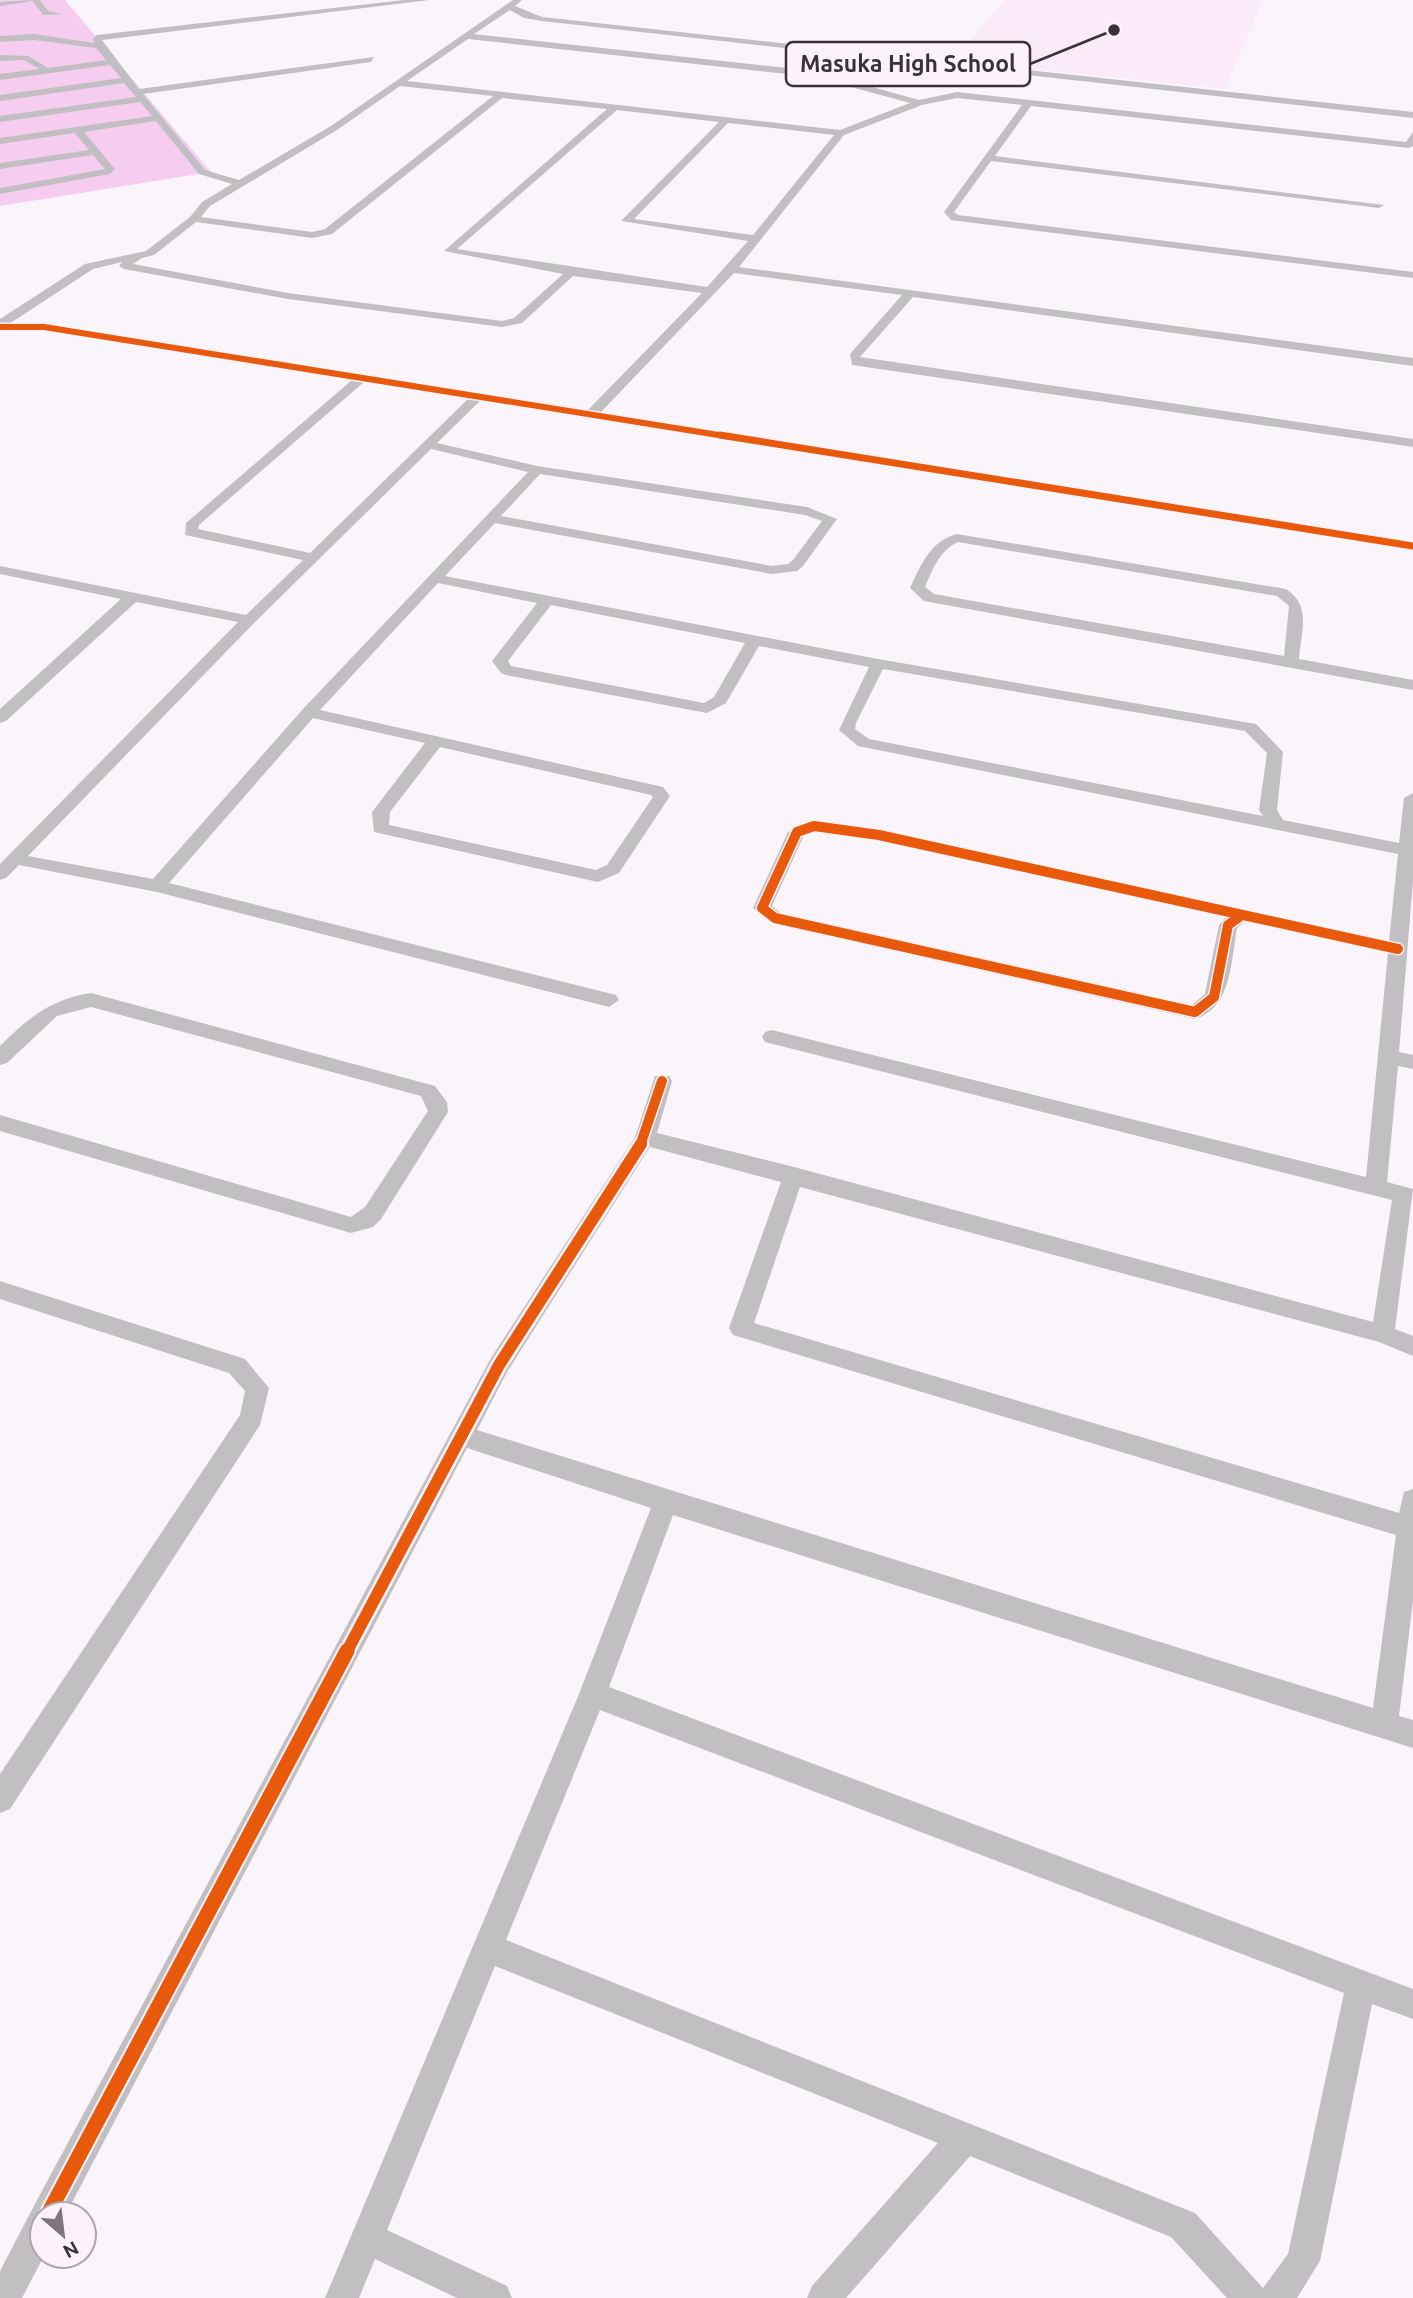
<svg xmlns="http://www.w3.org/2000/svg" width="1413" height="2298" font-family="Ubuntu,sans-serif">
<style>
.built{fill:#fbebf8}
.green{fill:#f6ccf0}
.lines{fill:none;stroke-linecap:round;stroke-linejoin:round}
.minor{fill:#c1bfc1;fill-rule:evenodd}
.cycleway-far4-casing{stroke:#fdf2fb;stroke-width:9}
.cycleway-far3-casing{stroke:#fdf2fb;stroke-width:10}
.cycleway-far2-casing{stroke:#fdf2fb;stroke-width:13}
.cycleway-far1-casing{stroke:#fdf2fb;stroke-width:17}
.cycleway-casing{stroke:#fdf2fb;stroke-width:19}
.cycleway-far4{stroke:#e8590c;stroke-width:6}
.cycleway-far3{stroke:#e8590c;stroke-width:7}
.cycleway-far2{stroke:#e8590c;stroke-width:10}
.cycleway-far1{stroke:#e8590c;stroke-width:12}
.cycleway{stroke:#e8590c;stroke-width:15}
.leader{fill:none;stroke:#393237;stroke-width:2.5}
.callout-dot{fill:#393237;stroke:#fdf2fb;stroke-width:2.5}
.callout{fill:#fdf2fb;stroke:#393237;stroke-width:2.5}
.callout-label{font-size:23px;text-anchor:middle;font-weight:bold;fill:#393237}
</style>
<rect width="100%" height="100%" fill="#faf5fa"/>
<!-- built -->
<path class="built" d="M1004 0H1263L1225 89 953 61Z"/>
<!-- green -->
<path class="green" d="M0 0H65L211 172 0 206Z"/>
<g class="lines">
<!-- minor -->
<path class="minor" d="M32 0 28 2 0 6V2Z
M32 0H40L48 11 61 14 43 15Z
M404 0H429L102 40 139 89 374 57 371 62 143 94 205 170 239 180 331 126 513 0H522L515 6 542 17 1413 112V118L542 21 524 18 510 10 474 34 815 71 919 100 957 92 1406 142 1413 132V146L1409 148 1031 106 995 156 1384 205 1379 208 991 161 954 212 958 215 1413 272V278L951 220 944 212 1022 105 957 98 922 105 844 135 739 267 1413 358V366L913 297 860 357 1413 439V447L852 365 850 354 902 295 734 273 601 412 1413 542V550L480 401 437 443 537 466 807 507 837 519 803 566 797 571 772 574 495 523 445 576 878 659 1256 724 1283 752 1277 810 1283 820 1399 843 1404 798 1413 793V881L1399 1052 1413 1055V1069L1398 1066 1387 1182 1413 1189 1395 1329 1413 1336V1356L1379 1342 800 1187 754 1323 1399 1513 1404 1492 1413 1489V1601L1399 1716 1413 1720V1748L673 1515 609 1687 1413 1989V2019L1372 2004 1320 2261 1297 2298H1227L1171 2237 970 2156 846 2298H807L812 2286 938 2143 495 1966 387 2230 507 2286 512 2298H457L375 2259 359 2298H325L579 1694 651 1508 467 1448 66 2214H42L44 2256 22 2298H0V2271L36 2202 491 1358 635 1137 655 1076H669L672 1081 657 1133 794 1167 1373 1322 1392 1200 765 1042 762 1037 765 1032 772 1030 1366 1177 1388 953 1245 921 1237 928C1231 960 1232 1008 1195 1019L775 924 753 908 788 832 814 821 879 830 1389 941 1398 854 858 746 839 730 869 667 759 646 726 703 707 713 506 675 501 673 492 661 537 603 438 583 320 710 663 787 670 796 619 873 598 882 374 832 372 812 425 743 313 718 169 883 616 995 619 1000 609 1007 157 892 19 865 6 878 0 880V864L238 622 136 602 6 721 0 723V709L121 599 0 574V566L246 615 303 560 185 535 186 523 352 380 44 330H0V319L85 264 146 251 190 217 202 202 232 184 199 174 156 121 84 132 115 169 110 174 0 194V188L105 169 93 155 0 169V163L89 150 75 133 0 144V138L152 116 140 102 0 122V116L136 97 124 83 0 101V95L121 78 110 65 0 80V74L39 69 24 60 0 61V55L28 56 48 68 106 60 96 48 34 40 0 42V36L34 34 94 43 93 38 97 35ZM468 39 814 77 910 103 840 130 407 81ZM400 86 493 96 325 229 312 232 201 217 210 206 337 130ZM502 98 607 109 444 251 563 274 514 318 502 321 288 293 133 264 142 258 154 255 196 222 312 238 332 234ZM617 110 719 122 621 221 748 241 707 287 457 249ZM728 123 834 135 753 235 634 219ZM122 262 119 266 124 269 288 299 502 327 522 323 573 276 702 293 588 410 44 324H9L93 269ZM364 382 468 399 310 553 198 529 199 525ZM431 449 528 472 303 709 153 879 28 856 254 623ZM540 474 805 515 822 521 793 560 788 564 772 566 501 516ZM551 605 745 643 714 697 704 703 511 666 508 661ZM883 669 1245 731 1267 753 1259 810 1263 816 869 739 855 729 856 723ZM440 747 651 795 653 797 607 865 596 870 389 825 390 812ZM815 831 879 840 1226 917 1219 925 1205 994 1192 1005 781 913 772 906 804 835ZM650 1147 781 1182 729 1328 733 1335 1396 1535 1373 1708 477 1430 507 1372ZM600 1710 1344 1993 1288 2254 1263 2288 1195 2213 506 1940Z
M957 534 1286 589C1312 606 1301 631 1299 659L1413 680V690L924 601 910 588C921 565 930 541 957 534ZM958 542 1277 596 1289 606 1284 656 934 594 925 587C933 569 939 551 958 542Z
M91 993 435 1086 447 1102 448 1112 381 1219 373 1227 351 1233 0 1131V1115L351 1217 365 1207 428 1111 421 1096 91 1007 57 1016 7 1063 0 1065V1046C28 1018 51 999 91 993Z
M0 1281 245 1359 269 1388 260 1425 10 1809 0 1813V1774L240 1415 245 1391 229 1373 0 1299Z"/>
<defs>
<path id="cycleway-far4" d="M0 327H44L731 437"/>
<path id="cycleway-far3" d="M720 435 1413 546"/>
<path id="cycleway-far2" d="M1242 915 1228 925 1214 997 1195 1012 775 918 762 908 797 832 814 826 879 835 1398 949
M640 1146 662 1081"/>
<path id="cycleway-far1" d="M346 1653 499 1365 641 1144"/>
<path id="cycleway" d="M48 2214 347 1651"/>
</defs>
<!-- cycleway-far4 casing -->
<use href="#cycleway-far4" class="cycleway-far4-casing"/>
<!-- cycleway-far3 casing -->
<use href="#cycleway-far3" class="cycleway-far3-casing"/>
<!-- cycleway-far2 casing -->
<use href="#cycleway-far2" class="cycleway-far2-casing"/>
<!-- cycleway-far1 casing -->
<use href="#cycleway-far1" class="cycleway-far1-casing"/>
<!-- cycleway casing -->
<use href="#cycleway" class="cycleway-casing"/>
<!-- cycleway-far4 -->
<use href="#cycleway-far4" class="cycleway-far4"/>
<!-- cycleway-far3 -->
<use href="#cycleway-far3" class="cycleway-far3"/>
<!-- cycleway-far2 -->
<use href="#cycleway-far2" class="cycleway-far2"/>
<!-- cycleway-far1 -->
<use href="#cycleway-far1" class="cycleway-far1"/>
<!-- cycleway -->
<use href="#cycleway" class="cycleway"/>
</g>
<!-- callouts -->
<path class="leader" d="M1114 30L1030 64"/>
<circle class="callout-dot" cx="1114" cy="30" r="7"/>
<rect class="callout" x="786" y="42" width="244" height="44" rx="7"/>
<g class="callout-label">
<text x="908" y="72">Masuka High School</text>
</g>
<!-- north arrow -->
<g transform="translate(63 2235) rotate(152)"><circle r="33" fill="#fdf2fb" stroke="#afa5ad" stroke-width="2"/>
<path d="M0-5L12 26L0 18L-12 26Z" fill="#7d767b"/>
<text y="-10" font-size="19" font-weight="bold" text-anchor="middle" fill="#393237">N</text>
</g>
</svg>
